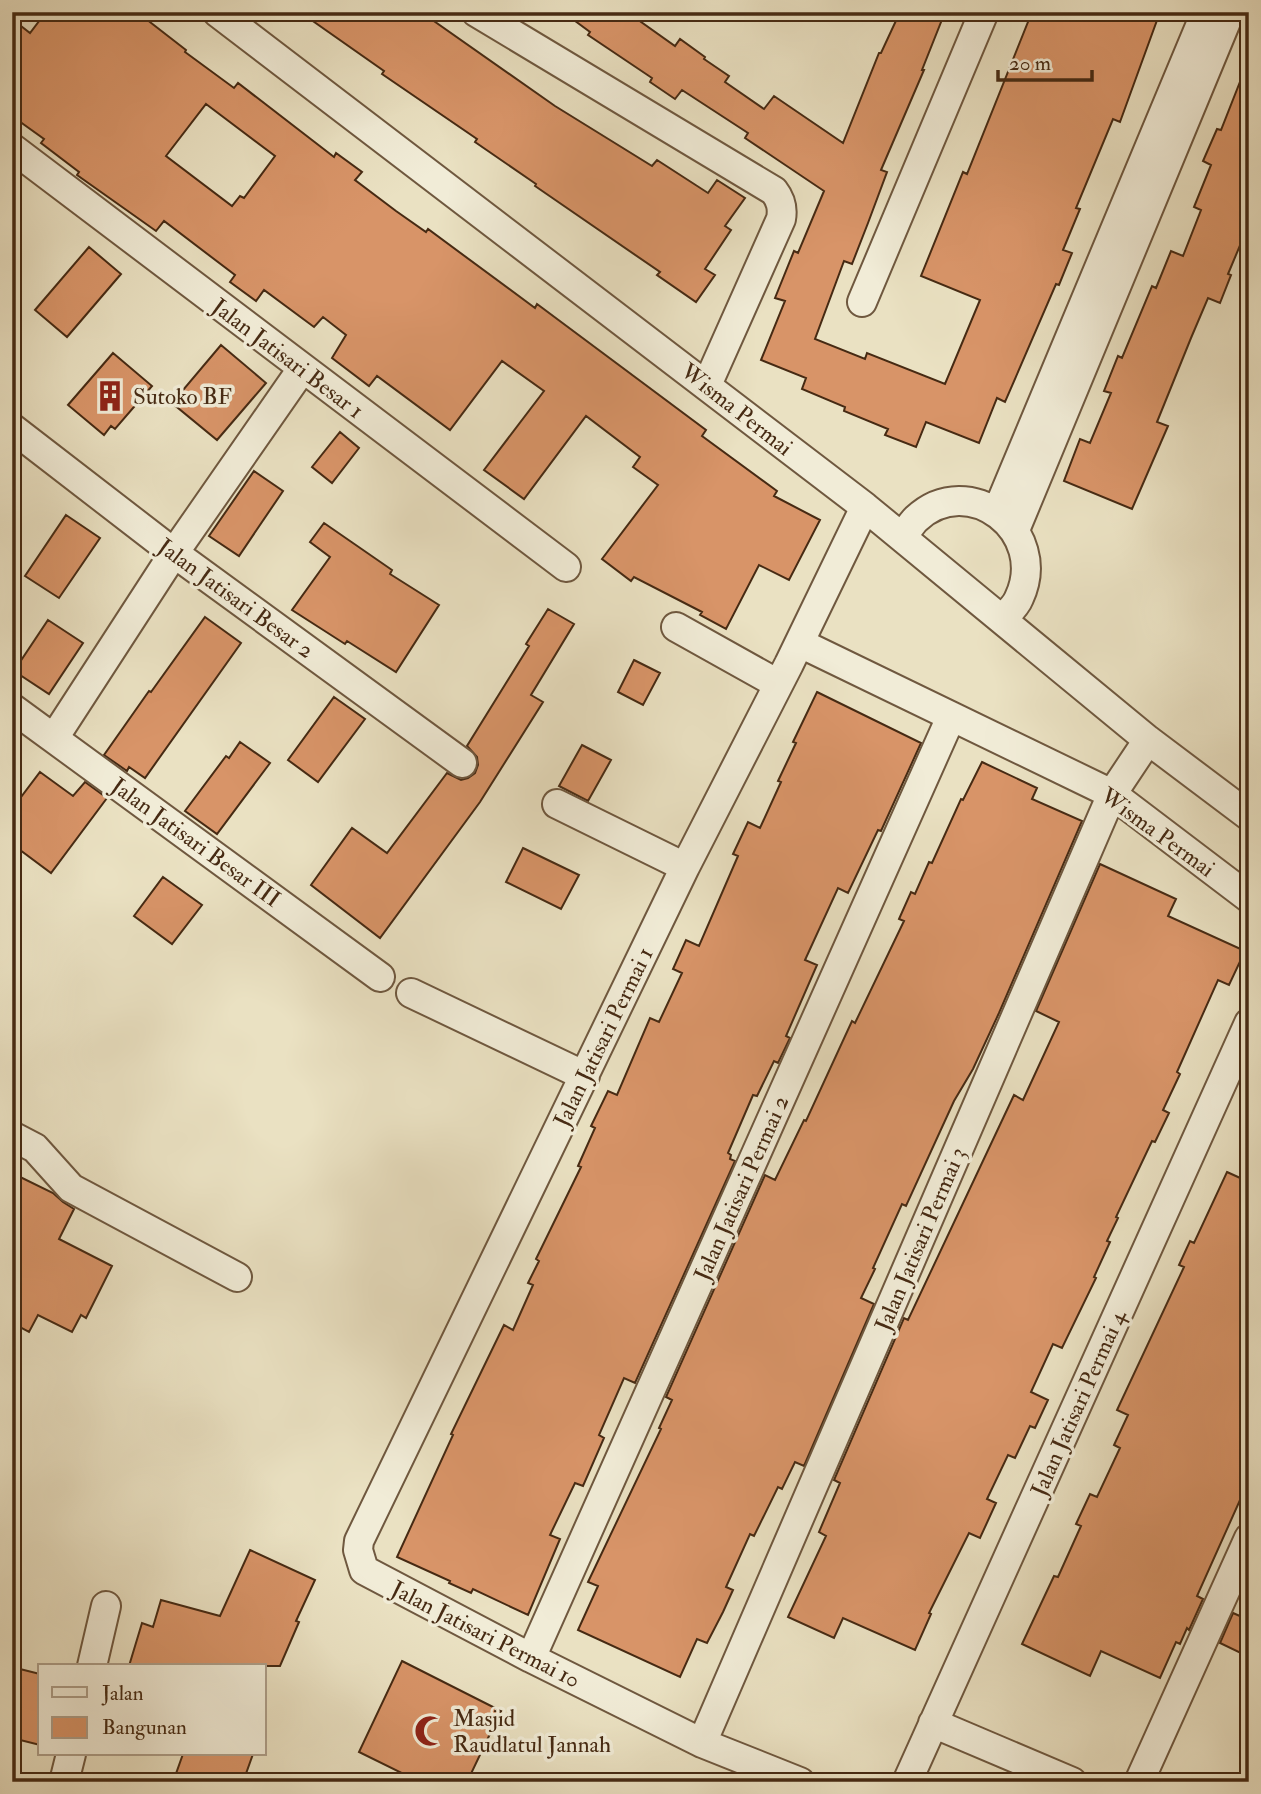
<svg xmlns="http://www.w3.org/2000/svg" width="1261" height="1794" font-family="'IM FELL Double Pica',serif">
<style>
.building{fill:#d89468;stroke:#462a13;stroke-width:2;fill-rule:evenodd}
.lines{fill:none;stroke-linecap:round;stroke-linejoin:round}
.street-casing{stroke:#6f583f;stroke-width:32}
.street{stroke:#f1ecd7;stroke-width:28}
.labels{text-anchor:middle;stroke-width:7;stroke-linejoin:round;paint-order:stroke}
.street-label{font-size:23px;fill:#462a13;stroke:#f1ecd7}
.poi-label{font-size:23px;fill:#462a13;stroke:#f1ecd7;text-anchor:start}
</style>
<rect width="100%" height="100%" fill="#eae1c2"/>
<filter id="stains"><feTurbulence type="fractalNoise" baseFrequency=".00286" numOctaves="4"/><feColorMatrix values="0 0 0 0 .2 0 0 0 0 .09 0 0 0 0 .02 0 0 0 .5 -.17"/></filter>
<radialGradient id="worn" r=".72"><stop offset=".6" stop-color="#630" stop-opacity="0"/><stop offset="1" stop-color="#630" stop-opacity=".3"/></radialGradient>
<!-- building -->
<path class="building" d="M46 12H137L186 50 185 52 234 88 238 83 334 157 336 153 362 172 355 180 396 211 426 232 428 229 535 308 537 304 706 430 702 436 777 491 774 496 820 520 789 580 759 565 726 629 700 615 702 612 634 577 631 581 602 559 658 485 633 467 640 457 586 416 524 499 484 470 544 391 502 361 450 430 377 376 369 386 332 358 346 335 323 317 314 327 264 290 256 301 230 282 235 275 164 221 156 231 77 175 79 172 41 143 44 139 12 116V19L30 33ZM206 104 275 156 244 198 240 196 232 206 166 156Z
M300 12H421L555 106 652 166 657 160 708 193 717 180 745 198 725 226 731 230 705 269 715 275 696 302 657 275 660 272 535 186 536 184 475 142 477 139 382 74 384 71Z
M563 12H627L675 46 680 39 705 57 704 59 729 76 725 82 764 109 774 96 843 143 879 53H881L900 12H945L922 70H924L881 170 887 172 868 223 852 264 844 261 815 339 865 359 867 353 945 384 980 300 921 276 963 172 967 174 1032 12H1160L1120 122 1113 119 1076 208 1080 209 1063 250 1072 253 1059 285 1056 284 1005 402 997 398 979 443 926 422 916 447 885 435 888 429 844 411 845 407 802 389 806 378 761 360 785 301 775 298 794 251 798 253 824 191 745 138 748 133 682 90 675 99 650 82 652 78 588 35 590 32Z
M1247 64 1249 224 1228 274 1231 275 1220 303 1208 298 1191 338 1157 422 1168 426 1132 509 1064 481 1080 439 1090 443 1111 393 1104 391 1118 356 1122 358 1152 286 1156 288 1171 251 1183 256 1201 210 1194 207 1211 165 1203 161 1217 129 1221 130Z
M89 247 121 274 67 337 35 310Z
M221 345 266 383 217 440 172 403Z
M113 353 152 386 115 429 111 426 104 435 68 405Z
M340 432 359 448 332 483 312 467Z
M254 471 283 491 239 556 209 536Z
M66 515 100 538 59 598 25 576Z
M324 523 392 570 390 574 439 605 396 672 347 641 345 644 292 610 330 557 310 542Z
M548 609 574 624 531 695 543 702 480 802 380 938 311 885 352 828 387 853 447 773 461 780 468 778 475 773 478 765 477 757 467 746 529 646 526 644Z
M205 617 241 643 145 778 129 767 127 771 104 755 149 691 151 692Z
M48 620 83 643 49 694 14 671Z
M634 660 660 673 643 705 618 692Z
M817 692 921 743 881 831 878 830 848 893 838 888 805 960 817 965 786 1036 790 1038 778 1063 774 1061 757 1096 753 1095 728 1153 731 1155 730 1159 735 1161 635 1383 624 1378 599 1435 604 1438 583 1486 575 1483 550 1535 560 1539 528 1615 473 1589 471 1593 449 1583 450 1581 397 1557 453 1435 451 1434 504 1325 513 1330 533 1285 528 1283 539 1261 536 1259 581 1167 578 1166 595 1128 591 1126 608 1091 617 1095 650 1018 659 1022 682 973 673 969 686 940 699 946 738 856 733 854 748 822 760 828 781 782 778 781 796 743 793 742Z
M334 697 365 719 318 782 288 760Z
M240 742 270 763 217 834 185 811 226 756 229 758Z
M582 745 611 760 588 801 559 786Z
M982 762 1037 788 1032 799 1082 821 999 1013 973 1069 954 1101 906 1206 902 1204 873 1268 875 1269 861 1298 874 1304 804 1466 795 1462 782 1489 778 1487 754 1536 750 1534 726 1587 733 1590 723 1612 707 1643 697 1639 680 1677 578 1630 598 1586 588 1582 661 1429 659 1428 672 1400 666 1397 765 1175 775 1180 804 1120 806 1121 852 1021 855 1023 904 921 899 919 911 892 915 894 929 862 932 863 961 799 963 800Z
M40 772 73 796 85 782 107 798 51 873 12 844V809Z
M523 848 579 875 561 909 506 882Z
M1100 864 1176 899 1168 916 1245 951 1229 985 1218 980 1177 1072 1180 1074 1163 1110 1169 1113 1155 1142 1152 1141 1116 1217 1118 1218 1107 1241 1110 1242 1094 1277 1096 1278 1062 1348 1053 1344 1031 1392 1048 1400 1035 1428 1030 1426 1015 1458 1008 1455 987 1499 996 1503 980 1538 969 1533 929 1613 931 1614 915 1650 843 1618 834 1638 788 1617 826 1536 819 1532 840 1483 834 1480 904 1318 908 1320 1014 1095 1023 1100 1059 1022 1036 1011Z
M163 877 202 905 172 944 134 916Z
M1227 1172 1249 1182V1480L1197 1596 1203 1599 1189 1630 1187 1628 1180 1644 1176 1642 1160 1678 1101 1651 1090 1676 1022 1644 1054 1576 1058 1577 1081 1526 1076 1524 1090 1494 1097 1497 1120 1448 1114 1445 1128 1415 1117 1410 1184 1267 1179 1265 1190 1241 1194 1243Z
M12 1173 53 1193 63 1202 74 1209 59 1239 112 1266 86 1318 81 1315 72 1332 38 1315 29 1332 12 1323Z
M250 1550 315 1580 296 1621 299 1622 280 1666H129L142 1623 153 1627 161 1600 220 1616Z
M1233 1613 1249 1620V1657L1220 1643Z
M402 1661 501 1711 467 1782H420L359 1752Z
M12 1667 40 1674V1745L12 1738Z
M183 1754H253L243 1782H173Z"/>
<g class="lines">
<defs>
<path id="street" d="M217 12 865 507 1148 740 1249 816
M476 12 774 191C781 200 783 208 781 219L707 385
M12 148 566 567
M862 302 984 12
M12 428 174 553 462 763
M997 512 1206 12
M1015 530 1230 12
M902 537C907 531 911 524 916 519 969 469 1050 532 1019 598 1016 606 1008 613 1002 619
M676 627 778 684
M800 643 1112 794 1249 898
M12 708 380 977
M54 738 174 553 302 369
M557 804 685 867
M411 993 585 1076
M12 1136 35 1148 71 1188 237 1277
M531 1658 951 717
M92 1666 106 1606
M933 1723 1072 1782
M702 1743 1112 794 1148 740
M64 1782 71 1754
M800 1782 702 1743 531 1658 364 1570 358 1550 359 1541 685 867 789 664 865 507
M907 1782 1249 1023
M1139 1782 1249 1538"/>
</defs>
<!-- street casing -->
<use href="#street" class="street-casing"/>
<!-- street -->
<use href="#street" class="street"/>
</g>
<!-- icons -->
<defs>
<symbol id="building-bare" viewBox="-9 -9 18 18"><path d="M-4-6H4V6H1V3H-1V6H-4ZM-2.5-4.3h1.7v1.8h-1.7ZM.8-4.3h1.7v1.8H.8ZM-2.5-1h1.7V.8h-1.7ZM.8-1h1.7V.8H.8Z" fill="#8f2418" stroke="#f1ecd7" stroke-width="2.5" paint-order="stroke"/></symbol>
<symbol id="mosque-bare" viewBox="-9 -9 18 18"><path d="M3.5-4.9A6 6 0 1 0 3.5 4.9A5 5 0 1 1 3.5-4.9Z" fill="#8f2418" stroke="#f1ecd7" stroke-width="2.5" paint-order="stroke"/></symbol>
</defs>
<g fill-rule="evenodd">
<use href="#building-bare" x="88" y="374" width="44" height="44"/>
<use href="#mosque-bare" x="408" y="1709" width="44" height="44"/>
</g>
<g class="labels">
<!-- street labels -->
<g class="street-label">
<text transform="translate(288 358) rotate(37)" y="8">Jalan Jatisari Besar 1</text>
<text transform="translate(737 409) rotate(38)" y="8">Wisma Permai</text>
<text transform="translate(236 598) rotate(36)" y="8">Jalan Jatisari Besar 2</text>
<text transform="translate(1158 832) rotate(36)" y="8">Wisma Permai</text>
<text transform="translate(196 842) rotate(36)" y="8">Jalan Jatisari Besar III</text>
<text transform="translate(603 1037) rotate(-64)" y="8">Jalan Jatisari Permai 1</text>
<text transform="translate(741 1188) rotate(-66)" y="8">Jalan Jatisari Permai 2</text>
<text transform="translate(920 1239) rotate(-67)" y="8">Jalan Jatisari Permai 3</text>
<text transform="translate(1078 1403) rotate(-66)" y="8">Jalan Jatisari Permai 4</text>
<text transform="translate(486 1634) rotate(27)" y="8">Jalan Jatisari Permai 10</text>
</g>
<!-- poi labels -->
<g class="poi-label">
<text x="133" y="404">Sutoko BF</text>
<text x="453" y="1726">Masjid<tspan x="453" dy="26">Raudlatul Jannah</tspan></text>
</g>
</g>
<!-- margin -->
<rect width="1261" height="1794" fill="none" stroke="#eae1c2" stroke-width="42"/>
<rect x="14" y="14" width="1233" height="1766" fill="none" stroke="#462a13" stroke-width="3.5"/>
<rect x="21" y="21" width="1219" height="1752" fill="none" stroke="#462a13" stroke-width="2"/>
<!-- legend -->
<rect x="38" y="1664" width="228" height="91" fill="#f1ecd7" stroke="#ad9e89" stroke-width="2"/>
<rect x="52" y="1687" width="35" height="10" fill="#f1ecd7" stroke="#ad9e89" stroke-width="2"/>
<text x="102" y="1700" font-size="21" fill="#462a13">Jalan</text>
<rect x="52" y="1717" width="35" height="21" fill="#d89468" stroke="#ad9e89" stroke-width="2"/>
<text x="102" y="1734" font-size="21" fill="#462a13">Bangunan</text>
<!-- scale -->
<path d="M998 70v10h94v-10" fill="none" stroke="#462a13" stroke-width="3.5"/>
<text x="1009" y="70" font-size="21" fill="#462a13" stroke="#f1ecd7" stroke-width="5" paint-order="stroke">20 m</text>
<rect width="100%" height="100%" filter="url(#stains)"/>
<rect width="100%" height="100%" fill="url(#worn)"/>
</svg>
